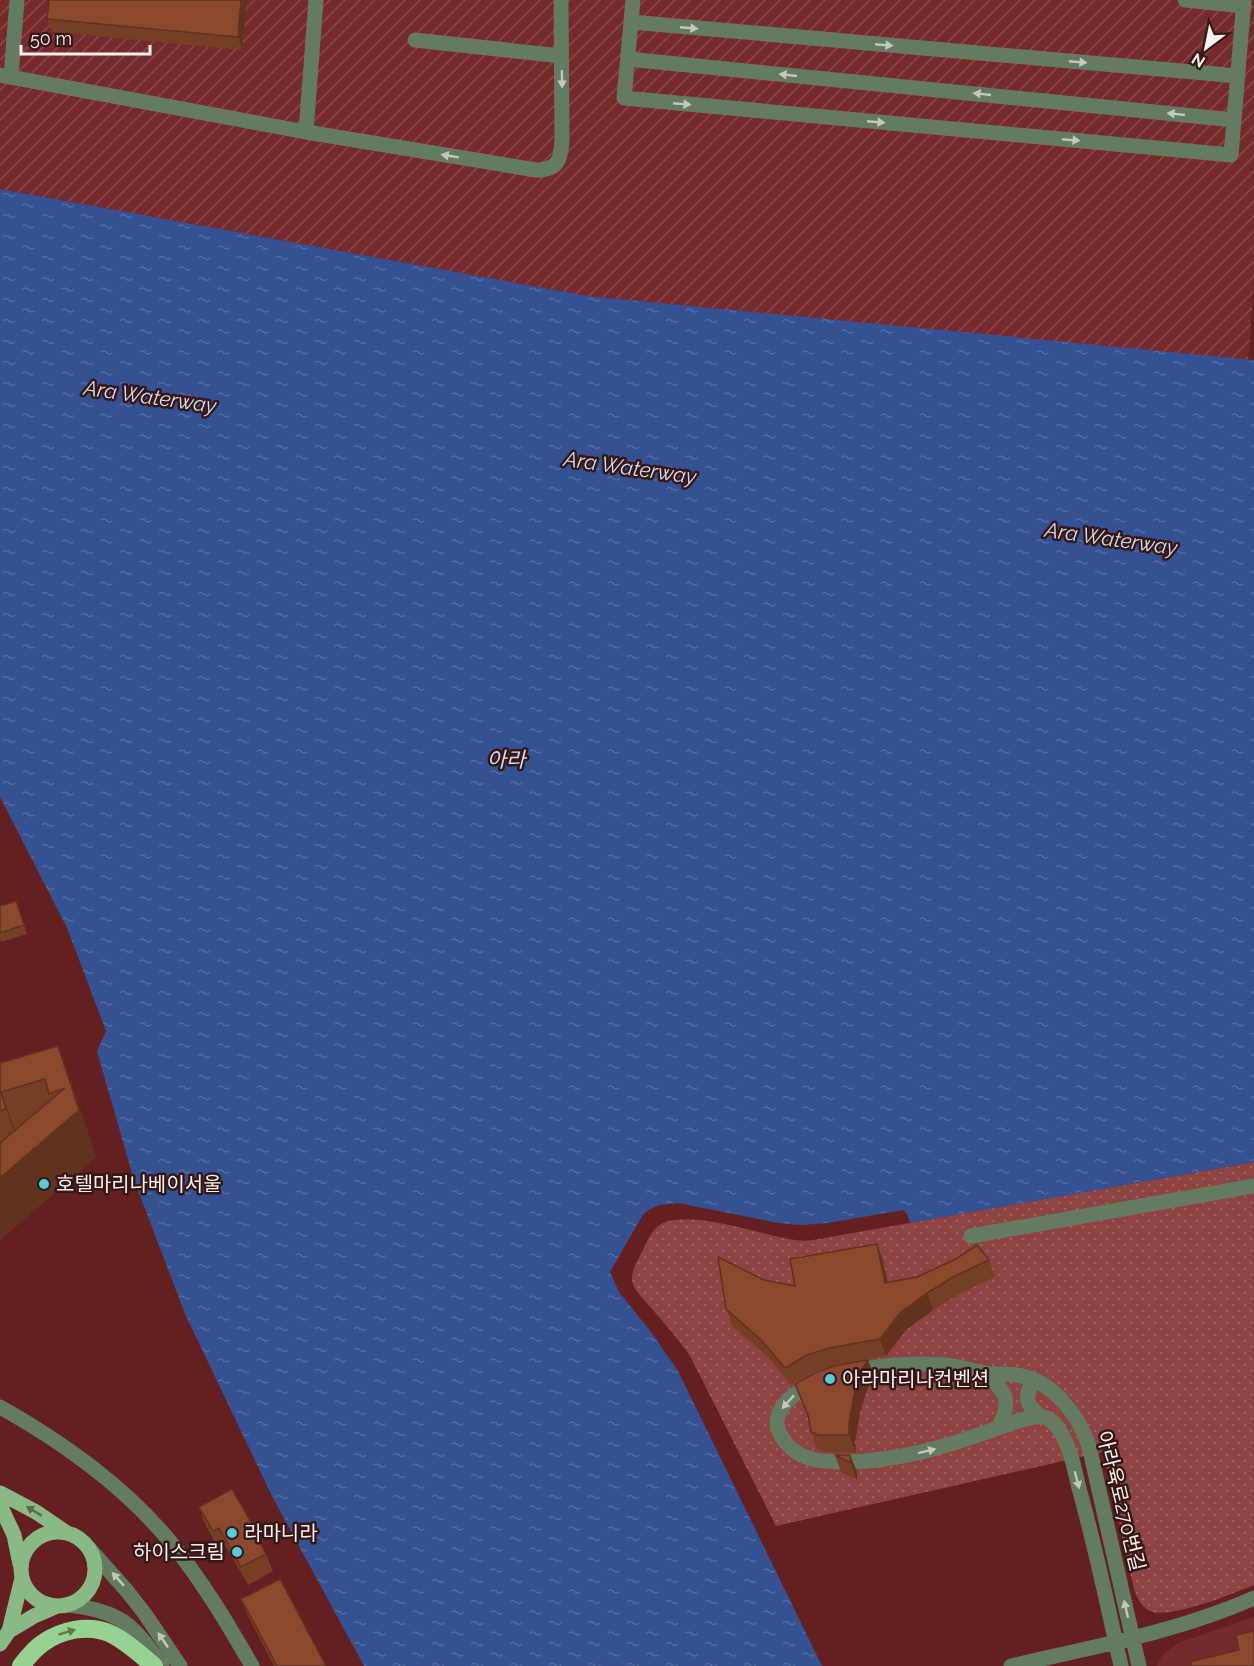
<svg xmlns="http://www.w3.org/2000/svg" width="1254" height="1666" font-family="Raleway,'Noto Sans KR',sans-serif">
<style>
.built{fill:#752a2c}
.industrial{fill:url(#industrial-furrows)}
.park{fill:url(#park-dots)}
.water{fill:url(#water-ripples)}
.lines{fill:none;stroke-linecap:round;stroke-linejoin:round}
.minor{stroke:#637b61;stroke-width:15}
.major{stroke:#88ba85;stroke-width:15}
.highway{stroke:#96d392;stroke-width:18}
.wall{fill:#773e26}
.shaded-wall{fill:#61321f}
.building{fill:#8a482c;stroke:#61321f;stroke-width:1.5}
.oneway{fill:#c4c7bd}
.oneway2{fill:#5f684e}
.oneway3{fill:#667554}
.poi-dot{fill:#52ccd6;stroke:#361716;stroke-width:2}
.labels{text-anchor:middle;stroke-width:5;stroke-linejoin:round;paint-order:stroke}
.poi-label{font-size:20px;fill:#f9f0ef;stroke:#361716;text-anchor:start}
.street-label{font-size:20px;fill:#f9f0ef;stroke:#361716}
.water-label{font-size:21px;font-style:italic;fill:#d1dbee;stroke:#361716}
</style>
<defs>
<pattern id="industrial-furrows" width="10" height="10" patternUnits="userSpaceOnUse" patternTransform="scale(1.5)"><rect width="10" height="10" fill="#752a2c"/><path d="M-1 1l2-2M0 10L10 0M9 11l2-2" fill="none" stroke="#89494b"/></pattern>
<pattern id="park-dots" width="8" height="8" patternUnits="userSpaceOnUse" patternTransform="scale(1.5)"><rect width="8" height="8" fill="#8c4341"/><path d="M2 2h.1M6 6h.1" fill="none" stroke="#9d5e5d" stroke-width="1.8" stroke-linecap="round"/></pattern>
<pattern id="water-ripples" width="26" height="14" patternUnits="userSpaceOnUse" patternTransform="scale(1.5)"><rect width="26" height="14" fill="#345291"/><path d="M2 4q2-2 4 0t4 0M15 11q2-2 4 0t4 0" fill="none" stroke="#526ba1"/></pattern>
</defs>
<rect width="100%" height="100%" fill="#642021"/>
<!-- built -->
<path class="built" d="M1254 1617V1666H1157L1162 1655 1178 1643Z"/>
<!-- industrial -->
<path class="industrial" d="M0 0H1254V283L1248 360 588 296 0 189Z"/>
<!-- park -->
<path class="park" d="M1254 1162V1585C1235 1593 1168 1620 1150 1611 1141 1607 1137 1598 1134 1589L1103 1452 776 1526 690 1356C679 1340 666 1325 653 1310 646 1302 637 1294 633 1284 629 1273 638 1260 643 1250 647 1242 650 1233 657 1227 680 1205 765 1236 795 1240 801 1241 807 1241 813 1240Z"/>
<!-- water -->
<path class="water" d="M0 189 588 296 1254 360V1162L910 1223 907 1214 903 1210 828 1223 801 1225 779 1223 678 1203 659 1205 647 1211 642 1216 610 1272 619 1292 651 1332 678 1371 822 1666H364L273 1498 185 1314 133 1177 97 1051 106 1031 67 928 0 797Z"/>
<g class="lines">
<!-- minor -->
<path class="minor" d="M633 0 624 98 1231 155 1244 0
M1185 0 1244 6
M631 22 1238 76
M415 40 561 56
M628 59 1234 120
M0 75 306 132 316 0
M11 77 17 0
M306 132 536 170C558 170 561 160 562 140L561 0
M971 1236 1254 1186
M852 1371C883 1365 913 1362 944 1365 959 1366 971 1371 985 1373 995 1375 1006 1373 1017 1375 1053 1381 1078 1414 1089 1446L1139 1666
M1034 1380C1023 1398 1026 1404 1041 1417
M815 1383C800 1390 780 1401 777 1420 776 1428 782 1438 787 1444 802 1462 826 1462 847 1462 900 1461 948 1446 998 1428 1013 1401 1006 1391 984 1373
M0 1407C66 1444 130 1490 177 1550 206 1587 229 1626 252 1666
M998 1428C1010 1424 1035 1413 1047 1418 1052 1421 1057 1426 1060 1431 1071 1449 1075 1472 1080 1492 1096 1549 1108 1608 1121 1666
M88 1547 127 1591 145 1614 180 1666
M69 1605C120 1611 133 1624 162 1666
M1011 1666C1092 1647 1177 1632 1254 1598"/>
<!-- major -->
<path class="major" d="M0 1493 36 1512 67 1533
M0 1505 14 1535 20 1564
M21 1569a37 37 0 1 1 74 0a37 37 0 1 1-74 0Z
M9 1631 34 1616 57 1606
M0 1644 9 1631 22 1578"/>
<!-- highway -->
<path class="highway" d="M21 1666C27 1658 34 1649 43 1643 61 1630 88 1624 109 1633 125 1640 141 1655 154 1666"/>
</g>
<!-- wall -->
<path class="wall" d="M247 0 242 50 52 32 47 19Z
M16 901 27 934 1 942 0 938V906Z
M58 1046 75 1093 96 1157 0 1240V1063Z
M877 1244 883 1261 888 1282 989 1260 995 1277 959 1294 933 1310 906 1330 886 1356 835 1365 813 1372 791 1385 768 1357 732 1326 726 1309 764 1280 795 1286Z
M868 1360 874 1377 867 1390 860 1412 855 1442 856 1453 826 1452 817 1449 811 1432 809 1420 795 1384Z
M835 1455H850L857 1472V1480L841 1472Z
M199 1507 252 1524 255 1532 266 1554 273 1571 248 1585 225 1545 219 1549 205 1524Z
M241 1599 326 1666H274L248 1616Z"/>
<!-- shaded-wall -->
<path class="shaded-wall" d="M241 0H247L242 50 238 37Z
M58 1046 75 1093 96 1157 0 1240V1178L79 1110Z
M1 1092 18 1139 23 1156 6 1109Z
M877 1244 883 1261 891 1300 885 1283Z
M927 1293 933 1310 906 1330 886 1356 880 1339 900 1313Z
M868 1360 874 1377 867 1390 860 1412 855 1442 856 1453 849 1435V1424L854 1395 860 1372Z
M850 1455 857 1472V1480L851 1463Z"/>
<!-- building -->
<path class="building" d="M49 0H241L238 37 47 19Z
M16 901 24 925 0 933V906Z
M58 1046 79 1110 0 1178V1143L65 1088 49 1094 45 1079 1 1092 6 1109 0 1111V1063Z
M877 1244 885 1283 917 1277 954 1260 977 1245 989 1260 953 1277 927 1293 900 1313 880 1339 829 1348 807 1355 785 1368 761 1340 726 1309 718 1257 764 1280 795 1286 790 1259Z
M868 1360 860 1372 854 1395 849 1424V1435H819L811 1432 808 1415 795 1384 815 1373 834 1366Z
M835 1455H850L851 1463Z
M232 1489 252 1524 250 1525 266 1554 241 1567 219 1528 213 1531 199 1507Z
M280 1579 326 1666H277L241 1599Z
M1254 1631V1666H1191L1190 1662 1239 1650 1236 1635Z"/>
<!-- one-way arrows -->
<defs><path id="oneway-solid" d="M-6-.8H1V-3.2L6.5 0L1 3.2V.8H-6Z" transform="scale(1.5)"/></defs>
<g class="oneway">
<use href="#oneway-solid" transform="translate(689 28) rotate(5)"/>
<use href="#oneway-solid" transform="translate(884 45) rotate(5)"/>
<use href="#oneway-solid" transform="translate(1078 62) rotate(5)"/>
<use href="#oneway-solid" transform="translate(788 75) rotate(-174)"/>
<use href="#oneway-solid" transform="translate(562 79) rotate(89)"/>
<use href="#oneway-solid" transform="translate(982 94) rotate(-174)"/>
<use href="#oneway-solid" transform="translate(682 104) rotate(5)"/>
<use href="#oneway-solid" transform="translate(1176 114) rotate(-174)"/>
<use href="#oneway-solid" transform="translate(876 122) rotate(5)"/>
<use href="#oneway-solid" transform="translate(1071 140) rotate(5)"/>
<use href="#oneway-solid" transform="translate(450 156) rotate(-171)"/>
<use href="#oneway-solid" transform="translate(788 1402) rotate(132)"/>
<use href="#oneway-solid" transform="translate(927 1451) rotate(-14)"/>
<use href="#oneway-solid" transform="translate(1077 1480) rotate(75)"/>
<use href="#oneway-solid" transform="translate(118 1579) rotate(-131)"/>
<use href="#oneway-solid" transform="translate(1126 1609) rotate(-103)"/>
<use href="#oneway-solid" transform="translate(163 1640) rotate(-124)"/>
</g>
<use class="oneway2" href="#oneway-solid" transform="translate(34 1511) rotate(-149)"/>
<use class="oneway3" href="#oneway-solid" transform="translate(67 1632) rotate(-17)"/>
<!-- markers -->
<g class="poi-dot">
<circle cx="44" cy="1184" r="6"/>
<circle cx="830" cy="1379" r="6"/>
<circle cx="232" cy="1533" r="6"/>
<circle cx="237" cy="1552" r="6"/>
</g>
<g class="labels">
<!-- poi labels -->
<g class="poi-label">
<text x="56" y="1191">호텔마리나베이서울</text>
<text x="842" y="1386">아라마리나컨벤션</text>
<text x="244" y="1540">라마니라</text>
<text x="225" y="1559" text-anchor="end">하이스크림</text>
</g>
<!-- street labels -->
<g class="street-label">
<text transform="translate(1121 1501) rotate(76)" y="7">아라육로270번길</text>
</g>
<!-- water labels -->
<g class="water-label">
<text transform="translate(150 397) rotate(8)" y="7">Ara Waterway</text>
<text transform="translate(630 468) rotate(8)" y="7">Ara Waterway</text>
<text transform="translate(1111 539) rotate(8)" y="7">Ara Waterway</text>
<text x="506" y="767">아라</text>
</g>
</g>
<!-- north arrow -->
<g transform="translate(1206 48) rotate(212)" stroke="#361716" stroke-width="4.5" paint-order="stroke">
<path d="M0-4.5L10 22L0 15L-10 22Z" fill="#f9f0ef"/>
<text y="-9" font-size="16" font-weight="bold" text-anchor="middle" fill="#f9f0ef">N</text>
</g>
<!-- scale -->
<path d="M21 45v9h129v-9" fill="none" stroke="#f9f0ef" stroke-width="3"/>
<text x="30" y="45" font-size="18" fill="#f9f0ef" stroke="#361716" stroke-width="4.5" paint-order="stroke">50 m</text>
</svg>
